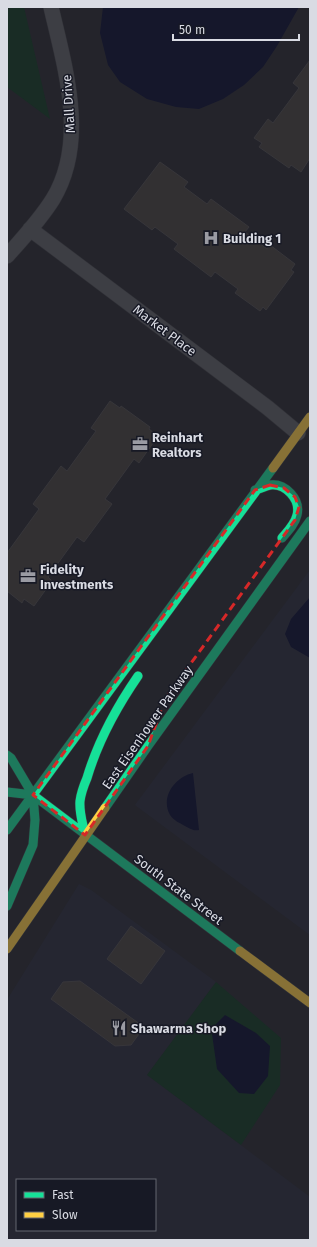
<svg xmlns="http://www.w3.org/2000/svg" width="317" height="1247" font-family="'Fira Sans',sans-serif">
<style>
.built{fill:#272939;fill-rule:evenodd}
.green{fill:#0c351d}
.water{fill:#03072c}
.building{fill:#443e3a;stroke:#4d4b4c}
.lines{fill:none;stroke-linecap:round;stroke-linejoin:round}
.street-casing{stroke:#3f4045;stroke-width:16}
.fast-casing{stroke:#3f4045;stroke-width:10}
.slow-casing{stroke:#3f4045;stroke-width:10}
.street{stroke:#5c5d62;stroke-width:15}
.fast{stroke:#16e098;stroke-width:9}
.slow{stroke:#ffcf43;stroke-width:9}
.marked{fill:none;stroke:#d62828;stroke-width:3;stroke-dasharray:8 5;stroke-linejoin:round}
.labels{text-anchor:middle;stroke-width:3;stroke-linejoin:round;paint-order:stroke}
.street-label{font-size:13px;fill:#d9dbe3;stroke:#171925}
.poi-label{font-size:13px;font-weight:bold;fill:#d9dbe3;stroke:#171925;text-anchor:start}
</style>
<rect width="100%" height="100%" fill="#24252c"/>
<!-- built -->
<path class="built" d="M310 570V935L135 805Z
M79 884 91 890 216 982 147 1075 310 1197V1240H7V1000ZM17 1180H155V1230H17Z"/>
<!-- green -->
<path class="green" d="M7 7H24L50 119 7 87Z
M216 982 281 1038 280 1085 241 1145 147 1075Z"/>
<!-- water -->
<path class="water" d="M103 7H299L277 46 263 67 244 85 223 99 199 109 176 107 147 99 120 82 108 65 100 33Z
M310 597V658L291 647 285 634 291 619Z
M193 773 199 830C193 831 191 829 185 826 180 823 174 821 170 815 160 797 175 777 193 773Z
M225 1015 256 1033 270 1046 268 1076 254 1094 239 1093 217 1069 212 1034 216 1024Z"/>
<!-- building -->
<path class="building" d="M310 60V158L301 172 291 165 289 168 259 147 262 143 254 138 268 119 273 123 299 88 293 83Z
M160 162 188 182 184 187 207 204 211 199 249 227 245 232 267 249 270 245 295 264 291 270 294 272 266 310 263 307 260 311 235 293 238 289 215 272 211 277 174 249 178 244 155 227 152 230 124 209Z
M110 401 120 408 121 406 150 427 149 429 158 436 139 463 134 459 105 499 112 504 84 542 77 537 48 577 52 581 34 606 24 599 22 603 7 591V553L39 509 33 504 61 466 67 471 96 431 91 428Z
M131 926 165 951 141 984 107 959Z
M80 981 144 1027 131 1045 115 1046 51 999 63 982Z"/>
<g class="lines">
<defs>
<path id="street" d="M30 229 268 408 298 433
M7 256C23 238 40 220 53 199 88 141 65 68 51 7"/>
<path id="fast" d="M255 490C260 489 265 486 270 485 285 483 301 499 297 515 295 524 288 531 282 538
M7 755 11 758 33 795 240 951
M7 792 33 795
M105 808 148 746 310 521
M7 830 273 468
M85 835C83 824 79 813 80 801 81 793 84 785 87 778 98 741 116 708 138 676
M7 906 33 845 35 820 33 795"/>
<path id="slow" d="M273 468 310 417
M7 949 105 808
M240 951 310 1003"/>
</defs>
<!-- street casing -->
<use href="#street" class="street-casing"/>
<!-- fast casing -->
<use href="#fast" class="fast-casing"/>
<!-- slow casing -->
<use href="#slow" class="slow-casing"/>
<!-- street -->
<use href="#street" class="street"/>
<!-- fast -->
<use href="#fast" class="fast"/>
<!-- slow -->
<use href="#slow" class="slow"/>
</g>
<!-- marked area -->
<path d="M0 0H317V1247H0ZM270 485 284 488 295 497 299 507 295 520 165 699 148 746 85 835 33 795 255 490Z" fill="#24252c" fill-opacity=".55" fill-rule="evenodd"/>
<path class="marked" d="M270 485 284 488 295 497 299 507 295 520 165 699 148 746 85 835 33 795 255 490Z"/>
<!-- icons -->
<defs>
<symbol id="hospital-bare" viewBox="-9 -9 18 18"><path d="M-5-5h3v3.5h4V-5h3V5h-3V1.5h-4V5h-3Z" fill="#9a9ba3" stroke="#171925" stroke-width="2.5" paint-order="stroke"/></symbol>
<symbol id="office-bare" viewBox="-9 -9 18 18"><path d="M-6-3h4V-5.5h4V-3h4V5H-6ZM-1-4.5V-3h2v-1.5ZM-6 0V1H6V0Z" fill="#9a9ba3" stroke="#171925" stroke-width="2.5" paint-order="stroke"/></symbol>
<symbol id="restaurant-bare" viewBox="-9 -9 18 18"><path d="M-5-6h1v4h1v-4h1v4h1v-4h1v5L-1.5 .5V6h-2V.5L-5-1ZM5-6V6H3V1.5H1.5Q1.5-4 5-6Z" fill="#9a9ba3" stroke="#171925" stroke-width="2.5" paint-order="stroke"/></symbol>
</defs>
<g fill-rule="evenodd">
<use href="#hospital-bare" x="200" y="227" width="22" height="22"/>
<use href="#office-bare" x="129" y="433" width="22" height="22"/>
<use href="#office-bare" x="17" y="565" width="22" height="22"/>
<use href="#restaurant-bare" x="108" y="1017" width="22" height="22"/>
</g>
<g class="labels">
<!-- street labels -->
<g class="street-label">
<text transform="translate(68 104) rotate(-94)" y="5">Mall Drive</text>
<text transform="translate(165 330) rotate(37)" y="5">Market Place</text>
<text transform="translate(147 727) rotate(-55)" y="5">East Eisenhower Parkway</text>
<text transform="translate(179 889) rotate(37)" y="5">South State Street</text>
</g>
<!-- poi labels -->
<g class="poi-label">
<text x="223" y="243">Building 1</text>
<text x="152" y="442">Reinhart<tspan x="152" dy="15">Realtors</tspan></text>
<text x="40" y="574">Fidelity<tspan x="40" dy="15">Investments</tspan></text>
<text x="131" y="1033">Shawarma Shop</text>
</g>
</g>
<!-- border -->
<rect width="317" height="1247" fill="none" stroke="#d9dbe3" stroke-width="16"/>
<!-- legend -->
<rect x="16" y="1179" width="140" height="52" fill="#171925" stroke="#656771"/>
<rect x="24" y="1192" width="20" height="6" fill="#16e098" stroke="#656771"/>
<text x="52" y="1199" font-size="12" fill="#d9dbe3">Fast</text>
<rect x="24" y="1212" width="20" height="6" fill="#ffcf43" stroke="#656771"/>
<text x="52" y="1219" font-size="12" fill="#d9dbe3">Slow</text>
<!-- scale -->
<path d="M173 34v6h126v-6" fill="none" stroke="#d9dbe3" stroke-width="2"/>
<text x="179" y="34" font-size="12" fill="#d9dbe3" stroke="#171925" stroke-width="3" paint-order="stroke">50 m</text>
</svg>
